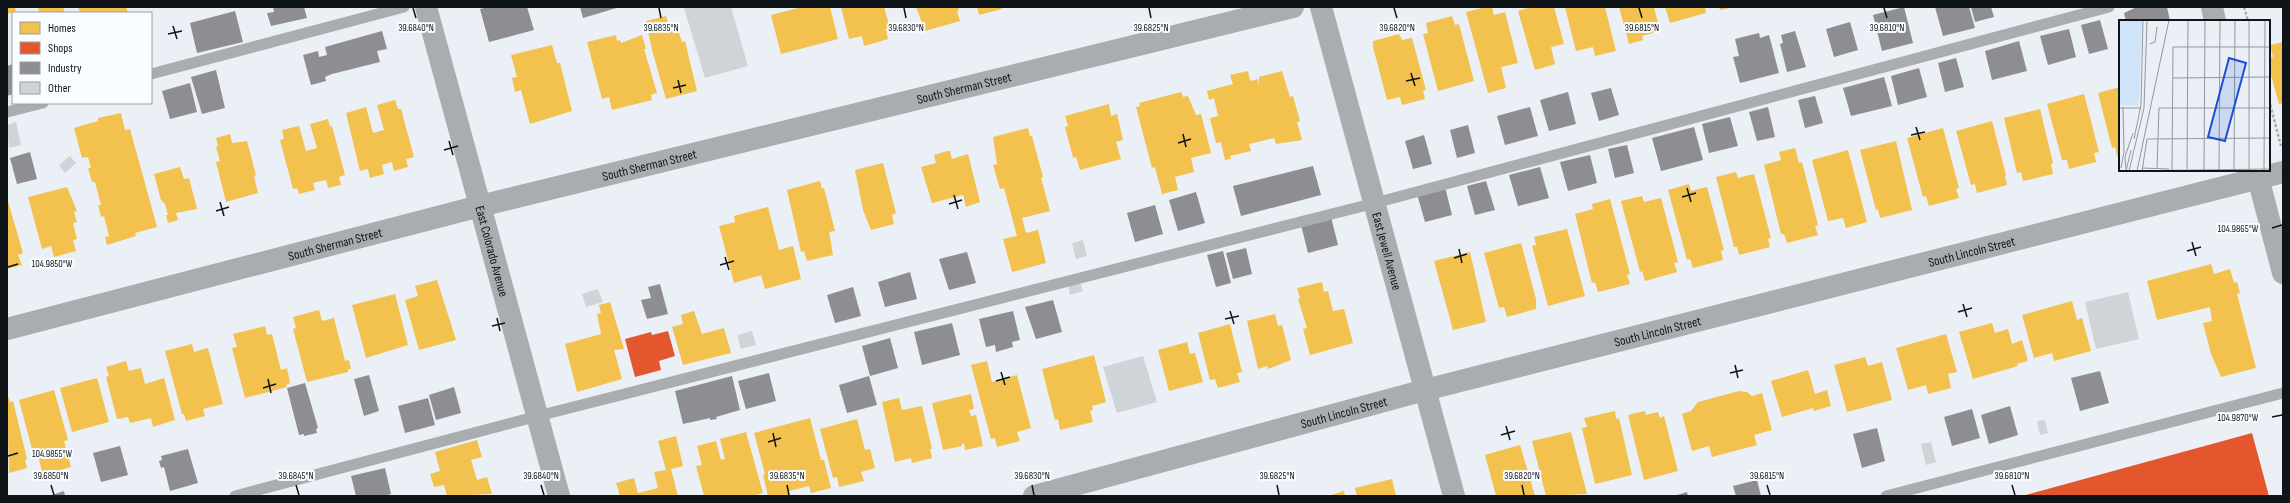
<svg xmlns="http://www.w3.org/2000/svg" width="2290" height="503" font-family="'Sofia Sans Condensed',sans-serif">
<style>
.homes{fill:#f2c14e}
.shops{fill:#e4572e}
.industry{fill:#8d8d92}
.building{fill:#cfd4d9}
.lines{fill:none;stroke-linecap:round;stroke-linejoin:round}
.path{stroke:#a9acaf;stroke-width:2.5;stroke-dasharray:3 2;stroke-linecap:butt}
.service{stroke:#aaadaf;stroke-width:11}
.minor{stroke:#aaadaf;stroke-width:22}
.ticks{fill:none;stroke:#0f1418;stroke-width:1.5}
.labels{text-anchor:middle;stroke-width:4;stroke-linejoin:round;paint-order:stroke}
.street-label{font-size:13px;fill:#0f1418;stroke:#fafdff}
.inset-road{fill:none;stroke:#92989d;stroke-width:1}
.view{fill:#1d4ed8;fill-opacity:0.15;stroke:#1d4ed8;stroke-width:2}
.inset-edge{fill:none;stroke:#0f1418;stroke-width:2}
.ticks-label{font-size:10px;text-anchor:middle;fill:#0f1418;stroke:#fafdff;stroke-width:4;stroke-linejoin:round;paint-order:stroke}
</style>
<rect width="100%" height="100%" fill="#eaf0f6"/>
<!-- homes -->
<path class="homes" d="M7 7H15L16 11 7 14Z
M38 7H63L65 13H39Z
M78 7H126L128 13H80Z
M802 7H830L838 39 781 54 771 15Z
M841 7H884L890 28 886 29 888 39 864 46 862 36 849 39Z
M916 7H958L959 10 957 11 960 21 925 31Z
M977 7H1002V9L979 15Z
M1486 7H1492L1494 15 1505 12 1518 63 1501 67 1506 88 1488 93 1466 12Z
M1531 7H1554L1564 44 1551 47 1555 64 1535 70 1518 11Z
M1565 7H1605L1616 51 1595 56 1593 47 1576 51Z
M1619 7H1654L1660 31 1642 36 1643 40 1629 44Z
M1665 7H1705L1706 13 1670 23Z
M1719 7H1730V8L1720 10Z
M666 16 670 30 677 27 682 42 685 41 697 91 666 99 652 50 646 21Z
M1452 16 1455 25 1459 24 1474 81 1438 91 1423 34 1428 33 1426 23Z
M1399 34 1402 40 1412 38 1426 90H1423L1425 99 1402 105 1400 97 1387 100 1373 47V41Z
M616 35 617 41 620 40 621 43 642 35 646 49H644L657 93 651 95 652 100 612 110 609 97 602 99 587 42Z
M2283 42V103L2279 104 2269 68V58L2273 57 2270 45Z
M552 45 557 63H560L572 111 530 124 521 90 515 92 512 78 517 77 511 55Z
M1248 71 1250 81 1258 79 1259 86V77L1282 71 1290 97 1293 96 1300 121 1297 122 1302 140 1276 144 1274 138 1249 144 1251 151 1230 156 1231 159 1225 160 1221 142 1216 143 1210 118 1218 116 1214 98 1209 100 1207 91 1233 84 1230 75Z
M2120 87V155L2117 156 2115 147 2112 148 2098 93Z
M1181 92 1183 97 1188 96 1196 115 1201 114 1211 153 1191 158 1194 172 1175 177 1178 190 1162 194 1155 167 1152 168 1136 107 1140 106 1139 103Z
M2084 94 2099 152 2094 153 2096 162 2069 169 2067 160H2062L2047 104Z
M395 100 398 109H401L414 157 406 159 408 167 394 171 392 162 382 165 384 174 370 178 368 169 360 171 346 113 366 107 373 133 384 130 377 105Z
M1109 104 1111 116 1117 114 1123 140 1116 142 1121 159 1080 170 1076 157 1073 158 1065 127 1068 126 1065 116Z
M2040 109 2053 163 2051 164 2053 174 2023 181 2021 172 2017 173 2004 118Z
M121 113 125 130 130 129 157 227 135 233 136 236 107 245 105 237 109 236 104 216 101 217 98 205H101L95 182H92L88 168H91L88 157 82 158 74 128 98 121V118Z
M328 119 330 127 332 126 345 175 339 177 341 185 328 188 326 180 313 183 315 190 299 194 297 188 293 189 280 140 284 139 282 130 299 126 306 151 317 148 310 124Z
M1992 121 2006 175 2005 176 2007 185 1977 193 1975 184 1971 185 1956 131Z
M1028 128 1030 136H1032L1043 177 1041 178 1050 211 1022 218 1026 233 1038 230 1046 263 1012 272 1003 239 1017 236 1004 188 1000 189 993 165 997 164 993 137Z
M1943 128 1959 188 1956 189 1959 198 1929 206 1926 196 1923 197 1907 138Z
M230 134 232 143 247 141 256 175 254 176 258 193 226 202 216 162 220 161 216 147 218 146 216 138Z
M1896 141 1912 210 1880 218 1878 209 1876 210 1860 150Z
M1795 148 1799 163 1802 162 1818 225 1815 226 1818 235 1787 243 1784 234H1781L1764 165 1781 160 1779 152Z
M1848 150 1867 222 1846 228 1843 218 1828 221 1812 160Z
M947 151H950L952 159 968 154 980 202 966 207 963 195 932 203 921 167 936 163 934 155Z
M883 163 896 213 892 215 894 224 871 230 863 210 855 170Z
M180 167 184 179 189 178 197 209 176 213 178 220 168 223 166 215H168L165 204 161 200 154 174Z
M1736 172 1738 178 1754 174 1771 238 1768 239 1770 247 1739 255 1737 247H1734L1716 177Z
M820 181 822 189 824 188 835 231 829 232 833 255 807 261 804 251 801 252 787 190Z
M1689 184 1691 191 1707 187 1724 250 1721 251 1723 260 1693 268 1690 259 1687 260 1668 190Z
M67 187 77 211 74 212 77 222 73 223 77 239 73 240 76 251 54 257 51 246 42 249 28 197Z
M1642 196 1644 202 1661 198 1678 262 1674 263 1677 272 1645 281 1642 271 1640 272 1621 201Z
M7 198 23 253 18 255 22 265 7 269Z
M1610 199 1630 274 1627 275 1630 284 1598 292 1595 282 1592 283 1575 214 1593 209 1592 204Z
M768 207 779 250 793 246 801 279 765 289 761 275 734 283 719 226 735 222 734 216Z
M1567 229 1585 296 1548 306 1532 246 1536 245 1534 237Z
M1521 243 1536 299V309L1507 317 1504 307 1499 308 1484 253Z
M1470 252 1486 322 1453 330 1434 261Z
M2211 264 2214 274 2230 269 2234 283 2237 282 2240 293 2237 294 2256 368 2221 377 2211 354 2203 323 2212 321 2210 307 2157 320 2147 281Z
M437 280 456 340 419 350 405 300 418 296 415 286Z
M1322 282 1324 292 1328 291 1333 311 1344 309 1353 343 1310 355 1303 329 1307 328 1298 299 1300 298 1297 288Z
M395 294 408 345 366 358 352 305Z
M2072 301 2077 320 2082 318 2091 351 2054 361 2052 353 2034 358 2022 315Z
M610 302 624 349 614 350 622 379 577 392 565 344 601 334 597 314 601 313 599 305Z
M319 310 322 321 334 318 345 361 349 360 351 369H348V372L307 382 293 329 296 328 293 317Z
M694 311 702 334 724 328 731 353 683 365 672 327 683 324 681 315Z
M1275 314 1278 326 1282 325 1291 360 1268 369 1267 366 1258 369 1247 321Z
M1992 323 1995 333 2008 329 2012 344 2022 340 2028 361 2017 364 2018 366 1973 379 1959 332Z
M1230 324 1242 372 1237 373 1240 382 1218 388 1215 379 1210 380 1198 333Z
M265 326 267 335 272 334 281 370 287 368 290 383 286 385 287 387 245 398 232 348 237 347 233 334Z
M1946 334 1957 372 1948 374 1951 388 1928 394 1926 385 1908 390 1896 348Z
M1187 342 1190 354 1195 353 1203 382 1169 391 1158 350Z
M192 344 194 352 208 348 223 404 203 409 205 416 186 421 184 414H182L165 351Z
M1094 355 1106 402 1092 406 1093 410 1090 411 1093 422 1060 430 1058 419 1055 420 1042 369Z
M1865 357 1868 366 1882 362 1892 400 1847 412 1834 365Z
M126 361 129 371 141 368 145 384 164 378 175 420 153 427 151 418 130 423 128 417 117 419 106 377 109 376 106 367Z
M987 361 992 382 1017 375 1031 428 1017 432 1020 441 997 447 995 438 991 439 971 365Z
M1808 370 1815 394 1827 390 1831 406 1814 411 1813 408 1782 417 1771 381Z
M97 378 109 422 72 432 60 388Z
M54 390 68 440 64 441 71 467 43 475 36 448 32 449 19 400Z
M1739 391 1747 392 1752 396 1762 393 1772 430 1754 435 1757 445 1712 457 1709 446 1692 451 1682 414 1691 411 1698 402Z
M7 393 10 402 13 401 27 459 25 460 27 468 9 473Z
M971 394 974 409 969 410 971 416 976 415 983 446 965 450 964 443 962 444V446L943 450 932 403Z
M899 398 902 410 922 406 932 449H930L932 458 912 463 911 458 895 462 882 402Z
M1615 411 1616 419 1619 418 1632 475 1595 484 1582 428 1587 427 1584 418Z
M1645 411 1646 415 1658 412 1660 418 1664 416 1678 471 1644 480 1628 415Z
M810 418 821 460H824L831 488 811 493 809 486 789 491 790 496H768L763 475 765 474 754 433Z
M857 419 865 450 870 449 875 468 861 472 864 481 839 487 837 477 833 478 820 429Z
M746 432 763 493 752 496H704L696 466 702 465 697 446 716 441 721 460 725 459 720 439Z
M1571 432 1587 494 1546 496 1532 441Z
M676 436 683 466 671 469 678 496H620L616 483 634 478 638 493 658 488 654 472 666 470 658 441Z
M477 440 482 457 471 460 477 480 487 477 492 494 447 496 444 485 434 487 430 474 440 471 435 452Z
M1520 445 1535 496H1496L1485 455Z
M1392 479 1396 496H1357L1355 488Z
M1344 491 1345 496H1328Z"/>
<!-- shops -->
<path class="shops" d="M668 331 675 356 659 361 661 370 635 377 625 339 651 332 652 335Z
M2252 433 2269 496H2022Z"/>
<!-- industry -->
<path class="industry" d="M273 7H304L307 18 271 26 267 13 274 12Z
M488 7H527L534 30 489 42 480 9Z
M580 7H620L583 18Z
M1904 7 1913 43 1882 51 1873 15Z
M1935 7H1969L1975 28 1943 36Z
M1971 7H1991L1994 17 1975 22Z
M2137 7H2167L2170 21H2126L2124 13Z
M235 11 243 42 197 53 190 23Z
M2100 20 2108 49 2089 54 2081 25Z
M1850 22 1858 50 1834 57 1826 29Z
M2069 29 2076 57 2048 65 2040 36Z
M382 31 387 49 377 51 380 62 332 74 325 77 326 81 311 85 303 55 318 51 319 57 327 55 325 47Z
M1795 31 1806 67 1787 72 1780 44 1783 43 1781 35Z
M1759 33 1760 38 1769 35 1779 73 1740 83 1733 57 1739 56 1735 39Z
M2019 41 2027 71 1992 80 1985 51Z
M1956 58 1964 87 1945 92 1938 63Z
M13 64V94L7 96V66Z
M1919 68 1927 97 1898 105 1891 76Z
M216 70 225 108 202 114 191 77Z
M1884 77 1892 106 1851 116 1843 88Z
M190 83 197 112 170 119 162 91Z
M1611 88 1619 115 1599 121 1591 93Z
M1568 92 1576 124 1549 131 1540 100Z
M1815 96 1823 123 1805 128 1798 100Z
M1530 107 1538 136 1505 145 1497 116Z
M1768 107 1775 137 1757 141 1749 112Z
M1730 117 1738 146 1709 153 1702 124Z
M1468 125 1475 153 1457 158 1450 130Z
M1694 127 1703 160 1661 171 1652 138Z
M1424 135 1432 164 1413 169 1405 141Z
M1627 145 1634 173 1615 178 1608 149Z
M30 152 37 179 17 184 10 158Z
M1590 155 1597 183 1568 191 1560 162Z
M1313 166 1321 195 1241 216 1233 186Z
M1540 167 1549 198 1518 206 1509 175Z
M1486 181 1495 210 1475 215 1467 186Z
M1445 187 1452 215 1425 222 1417 194Z
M1196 192 1205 223 1178 231 1169 200Z
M1155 205 1163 234 1135 242 1127 213Z
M1331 217 1338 245 1308 253 1301 225Z
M1246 248 1252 274 1233 279 1226 253Z
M1223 251 1231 283 1216 287 1207 255Z
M967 252 976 283 949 290 939 259Z
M910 272 917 299 885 307 878 282Z
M660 284 668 314 647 319 641 300 651 298 648 287Z
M853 287 861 316 835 323 827 295Z
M1053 300 1062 332 1036 339 1025 307Z
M1013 311 1020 340 1012 342 1013 347 996 352 995 345 986 347 979 319Z
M952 323 960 355 922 365 914 332Z
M890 338 898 368 870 376 862 346Z
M2100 371 2109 403 2080 411 2071 378Z
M769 373 776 401 746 409 738 381Z
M369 375 379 411 364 416 354 379Z
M732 376 740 410 716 417 717 419 710 420V418L683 424 675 391Z
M869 376 877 405 847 413 839 385Z
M305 383 318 428 316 429 317 433 304 436V434L299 435 287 388Z
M454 387 461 413 436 420 429 395Z
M428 398 435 425 405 433 398 406Z
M2010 406 2018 435 1989 444 1981 415Z
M1972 409 1980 438 1952 446 1944 417Z
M1877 428 1885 461 1862 468 1853 434Z
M120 446 128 475 101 482 93 453Z
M188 449 198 483 170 491 164 467 161 468 159 461 162 460 161 456Z
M385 468 391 494 383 496H356L351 476Z
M1757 480 1761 496H1736L1733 486Z
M64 491 65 496H49Z
M1687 492 1688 496H1674Z"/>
<!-- building -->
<path class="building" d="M731 7 748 66 705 78 684 8Z
M16 122 21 145 9 148 7 125Z
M70 156 76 163 65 173 59 165Z
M1083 240 1087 256 1076 259 1072 243Z
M1080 282 1083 291 1070 295 1068 285Z
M598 289 603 302 586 307 582 294Z
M2128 292 2139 339 2096 349 2085 302Z
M752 331 756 345 741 349 737 335Z
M1143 356 1157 402 1117 413 1103 367Z
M2045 420 2048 433 2040 435 2037 421Z
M1931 442 1936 462 1926 465 1921 444Z"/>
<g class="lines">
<!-- path -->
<path class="path" d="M2244 7 2248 21
M2269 100 2281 146"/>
<!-- service -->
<path class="service" d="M151 74 404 7
M7 112 43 103
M235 496 538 416 1375 203 2109 7
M1886 496 2283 393"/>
<!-- minor -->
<g class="minor">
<path id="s1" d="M426 7 559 496"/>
<path id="s2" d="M1321 7 1454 496"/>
<path d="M2212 7 2215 21"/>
<path d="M2256 170 2283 273"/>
<path id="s3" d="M7 329 480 206 1293 7"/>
<path id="s4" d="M1034 496 1425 390 2283 172"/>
</g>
</g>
<!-- ticks -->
<path class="ticks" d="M413 8 416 18M659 8 661 18M904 8 906 18M1149 8 1151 18M1394 8 1397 18M1639 8 1642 18M1884 8 1887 18M173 26 177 39M168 34 182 31M1411 73 1415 86M678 80 681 93M1406 81 1420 78M673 88 686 85M1916 127 1920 140M1183 134 1186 147M1911 135 1925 132M449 141 453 155M1178 143 1191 139M444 150 458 146M1687 188 1691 202M954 195 958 209M1682 197 1696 193M220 202 224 216M949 204 962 200M216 211 229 207M2272 228 2282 225M2192 242 2196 256M1459 249 1462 263M2187 251 2201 247M725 257 729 270M1454 258 1467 254M720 265 734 261M8 267 18 264M1963 304 1967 317M1230 311 1234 324M1958 312 1972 308M497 318 500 331M1225 319 1239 316M492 326 505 323M1735 365 1738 378M1001 372 1005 385M1730 373 1743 370M268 379 271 393M996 381 1010 377M263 388 276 384M2272 417 2282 415M1506 426 1510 440M773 433 776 447M1501 435 1515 431M768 442 781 438M8 456 18 453M51 485 54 495M296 485 299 495M541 485 544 495M787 485 789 495M1032 485 1034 495M1277 485 1279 495M1522 485 1524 495M1767 485 1770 495M2012 485 2015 495"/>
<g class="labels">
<!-- street labels -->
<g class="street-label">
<text dy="5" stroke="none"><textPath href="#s3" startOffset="987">South Sherman Street</textPath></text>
<text dy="5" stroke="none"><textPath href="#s3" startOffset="663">South Sherman Street</textPath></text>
<text dy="5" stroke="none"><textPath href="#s3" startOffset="339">South Sherman Street</textPath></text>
<text dy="5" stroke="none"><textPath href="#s1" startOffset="253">East Colorado Avenue</textPath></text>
<text dy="5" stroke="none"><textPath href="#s2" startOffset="253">East Jewell Avenue</textPath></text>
<text dy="5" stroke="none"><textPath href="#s4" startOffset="969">South Lincoln Street</textPath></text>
<text dy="5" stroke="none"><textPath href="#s4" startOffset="645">South Lincoln Street</textPath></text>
<text dy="5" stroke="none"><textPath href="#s4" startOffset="321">South Lincoln Street</textPath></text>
</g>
</g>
<!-- overview -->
<g transform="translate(2119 20)">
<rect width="151" height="151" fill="#eaf0f6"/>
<path d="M0 0H23L20 86 0 85Z" fill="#d0e4f7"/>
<path class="inset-road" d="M31 24 36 22 38 7M54 58 151 57M0 88H21M15 119 22 85 24 0M2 148 5 132 4 87M23 148 50 149M38 148 40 88H151M7 149 6 137 14 113M68 149 69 0M100 149 101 0M115 149 116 0M0 151 151 149M7 151 12 130M10 151 25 88 28 0M18 151 50 0M23 151 28 119 151 118M53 151 54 27H151M85 151 86 0M130 151V0M145 151 146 0"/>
<path class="view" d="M110 38 127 43 106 121 89 117Z"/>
<rect width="151" height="151" class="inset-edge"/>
</g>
<g class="ticks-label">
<text x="416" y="31">39.6840°N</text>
<text x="661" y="31">39.6835°N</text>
<text x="906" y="31">39.6830°N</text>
<text x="1151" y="31">39.6825°N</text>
<text x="1397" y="31">39.6820°N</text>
<text x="1642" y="31">39.6815°N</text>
<text x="1887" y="31">39.6810°N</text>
<text x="2238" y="232">104.9865°W</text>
<text x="52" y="267">104.9850°W</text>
<text x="2238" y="421">104.9870°W</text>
<text x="52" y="457">104.9855°W</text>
<text x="51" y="479">39.6850°N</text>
<text x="296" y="479">39.6845°N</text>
<text x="541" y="479">39.6840°N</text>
<text x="787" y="479">39.6835°N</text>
<text x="1032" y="479">39.6830°N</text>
<text x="1277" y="479">39.6825°N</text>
<text x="1522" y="479">39.6820°N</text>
<text x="1767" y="479">39.6815°N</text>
<text x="2012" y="479">39.6810°N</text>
</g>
<!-- border -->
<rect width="2290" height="503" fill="none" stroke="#0f1418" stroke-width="16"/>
<!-- legend -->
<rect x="12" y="12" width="140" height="92" fill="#fafdff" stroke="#9ca0a3"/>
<rect x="20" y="22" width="20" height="12" fill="#f2c14e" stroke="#9ca0a3"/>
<text x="48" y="32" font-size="12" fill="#0f1418">Homes</text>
<rect x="20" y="42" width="20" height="12" fill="#e4572e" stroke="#9ca0a3"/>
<text x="48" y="52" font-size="12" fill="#0f1418">Shops</text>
<rect x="20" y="62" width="20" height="12" fill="#8d8d92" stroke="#9ca0a3"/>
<text x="48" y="72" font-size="12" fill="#0f1418">Industry</text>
<rect x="20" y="82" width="20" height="12" fill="#cfd4d9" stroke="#9ca0a3"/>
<text x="48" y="92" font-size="12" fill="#0f1418">Other</text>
</svg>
